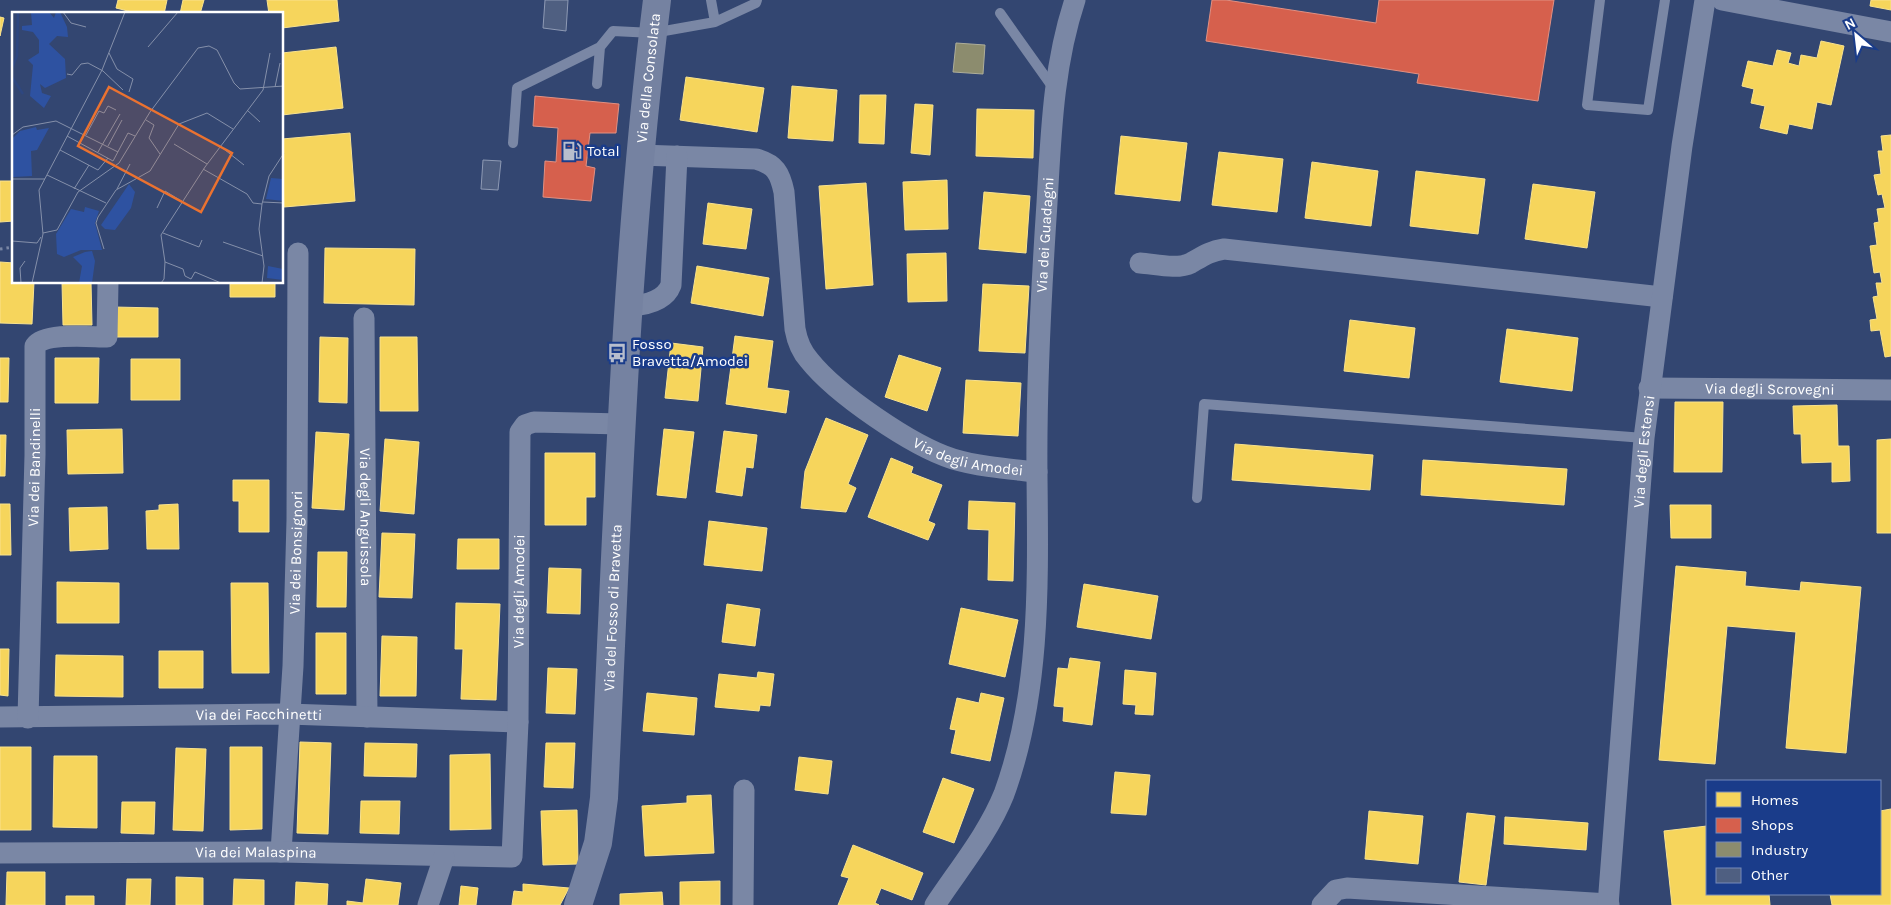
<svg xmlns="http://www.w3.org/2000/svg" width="1891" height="905" font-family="Karla,sans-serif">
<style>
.homes{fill:#f6d55c;stroke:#f9e28d}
.shops{fill:#d6604d;stroke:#e29082}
.industry{fill:#8c8c6e;stroke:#aeae9a}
.building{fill:#4f5f81;stroke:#8e9ab4}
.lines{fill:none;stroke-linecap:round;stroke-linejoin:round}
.path{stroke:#7a87a5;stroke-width:3;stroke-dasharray:2.5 4;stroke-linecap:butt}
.service{stroke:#7a87a5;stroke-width:10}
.minor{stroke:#7a87a5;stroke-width:21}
.secondary{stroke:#7582a1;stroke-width:28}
.labels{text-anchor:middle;stroke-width:5;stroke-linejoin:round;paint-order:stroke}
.street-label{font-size:15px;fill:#fff;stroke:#1a3c8a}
.poi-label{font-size:15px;fill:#fff;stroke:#1a3c8a;text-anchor:start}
.inset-river{fill:none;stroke:#2e4780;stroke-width:2.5}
.inset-road{fill:none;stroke:#8590aa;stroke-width:1}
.view{fill:#eb7230;fill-opacity:0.15;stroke:#eb7230;stroke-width:2.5}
.inset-edge{fill:none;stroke:#fff;stroke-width:2.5}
</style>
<rect width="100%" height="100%" fill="#334671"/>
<!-- homes -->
<path class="homes" d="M118 0H167L164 14H140L116 8Z
M183 0H204L200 14H180Z
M267 0H337L339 21 282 28V14H269Z
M1871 0H1891V10L1870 6Z
M0 17 4 18 0 36Z
M1821 41 1844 46 1831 105 1817 102 1812 129 1789 124 1787 134 1760 128 1765 106 1751 103 1754 89 1742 86 1748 61 1773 66 1777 50 1791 53 1788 63 1799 66 1801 55 1817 58Z
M336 47 343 108 282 115V53Z
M686 77 764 88 757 132 680 120Z
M792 86 837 90 833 141 788 138Z
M860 95H886L884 144 859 143Z
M915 104 933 105 930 155 911 153Z
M977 109 1034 110 1033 158 976 156Z
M350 133 355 201 284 207 282 139Z
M1891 135V356L1885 357 1880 330 1871 331 1870 320 1877 319 1873 297 1878 296 1876 283H1882L1880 272 1874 273 1870 246 1877 245 1874 223 1879 222 1877 209 1885 208 1882 194 1878 195 1874 175 1881 174 1878 151H1883L1881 136Z
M1121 136 1187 143 1180 201 1115 194Z
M1219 152 1283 159 1277 212 1212 205Z
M1312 162 1378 171 1371 226 1305 218Z
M1416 171 1485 179 1478 234 1410 226Z
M947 180 948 229 905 230 903 182Z
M0 181H14V221L0 222Z
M866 183 873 285 826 289 819 186Z
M1533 184 1595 192 1587 248 1525 239Z
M984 192 1030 196 1026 253 979 249Z
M708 203 752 209 746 249 703 244Z
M325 248 415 249 414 305 324 303Z
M946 253 947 301 908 302 907 254Z
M0 262 14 263V282H34L32 324 0 323Z
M697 266 769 278 763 316 691 303Z
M62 282H91L92 325H63Z
M230 282H275V297H230Z
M983 284 1029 286 1025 353 979 351Z
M114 307 158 308V337H114Z
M1350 320 1415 328 1409 378 1344 371Z
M1507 329 1578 338 1572 391 1500 382Z
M735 336 773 341 767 388 789 391 786 413 726 404Z
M320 337 348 338 347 403 319 402Z
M380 337H417L418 411H380Z
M671 343 703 347 698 401 665 398Z
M899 355 941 368 927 411 885 397Z
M0 358H9L8 402H0Z
M55 358H99L98 403H55Z
M131 359H180V400H131Z
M966 380 1021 383 1018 436 963 433Z
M1675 402H1723L1722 472H1674Z
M1837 405 1838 446H1849L1850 481 1832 482V462L1802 463 1801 434H1794L1793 406Z
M826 418 868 435 848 484 856 488 846 512 801 508 805 471Z
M122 429 123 473 68 474 67 430Z
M664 429 694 432 686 498 657 495Z
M724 431 757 435 753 468 746 467 742 496 716 492Z
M316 432 349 434 344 510 312 508Z
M0 435H6L5 476H0Z
M385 439 419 442 414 514 380 511Z
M1891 439V533H1877V440Z
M1235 444 1373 455 1370 490 1232 480Z
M545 453H595V497H586V525H545Z
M891 458 913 467 911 473 942 485 928 521 935 524 928 540 868 517Z
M1423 460 1567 469 1564 505 1421 495Z
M233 480H269V532H239V501H233Z
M969 501 1015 503 1013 581 988 580 989 530 968 529Z
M0 504H10L11 555H0Z
M178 504 179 549H147L146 511 159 510V505Z
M1670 505H1711V538H1671Z
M107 507 108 549 70 551 69 508Z
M709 521 767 528 762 571 704 565Z
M382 533 415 534 412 598 379 597Z
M458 539H499V569H457Z
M318 552H347L346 607H317Z
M1676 566 1746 572 1745 586 1800 591 1801 582 1861 587 1846 753 1786 748 1796 632 1727 626 1715 764 1659 760Z
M549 568 581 569 580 614 547 613Z
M57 582 119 583V623H57Z
M231 583H268L269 673H232Z
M1084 584 1158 596 1151 639 1077 627Z
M456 603 500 604 496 700 461 699 463 649H455Z
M727 604 760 609 755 646 722 642Z
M961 608 1018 620 1005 677 949 664Z
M316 633H346V694H316Z
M382 636 417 637 416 696H380Z
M0 649H9L8 696 0 695Z
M159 651H203V688H159Z
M56 655 123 656V697L55 696Z
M1070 658 1100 662 1092 725 1063 721 1064 707 1054 706 1058 668 1068 669Z
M548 668 577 669 575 714 546 713Z
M1125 670 1156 673 1153 715 1135 714 1136 705 1123 704Z
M758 672 774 674 770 706 760 705 759 711 715 707 719 674 757 678Z
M647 693 697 698 694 735 643 731Z
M981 693 1004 698 990 761 951 753 956 730 950 729 957 698 979 703Z
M300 742 331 743 328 834 297 833Z
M365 743 417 744 416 777 364 776Z
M546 743H575L573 788 544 787Z
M0 747H31V830H0Z
M230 747H262V829L230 830Z
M176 748 206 749 203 831 173 830Z
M490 754 491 829 450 830V755Z
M54 756H97V828L53 827Z
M799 757 832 761 828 794 795 790Z
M1115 772 1150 775 1146 815 1111 813Z
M943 778 974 789 954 843 923 832Z
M711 795 714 853 645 856 642 806 687 803V796Z
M361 801H400L399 834 360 833Z
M122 802H155L154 834 121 833Z
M1891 809V905H1832L1830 894H1880V811Z
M577 810 578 864 543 865 541 811Z
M1369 811 1423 816 1418 864 1365 859Z
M1467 813 1495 816 1486 885 1459 882Z
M1505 817 1588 823 1586 850 1504 844Z
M1707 826V894H1769L1770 905H1672L1664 831Z
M853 845 923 873 912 900 881 888 875 903 879 905H838L849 878 841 876Z
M7 872H45V905H6Z
M176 877 203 878V905H176Z
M127 879H151L150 905H126Z
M234 879 264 880V905H233Z
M366 879 401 883 398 905H347V901L363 903Z
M720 881V905H680V882Z
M296 882 328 884 327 905H295Z
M523 884 569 888 560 905H512L514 891 523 892Z
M461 886 478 888 476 905H459Z
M662 892 663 905H620V894Z
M66 896H94V905H66Z"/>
<!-- shops -->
<path class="shops" d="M1212 0H1226L1376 23 1379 0H1554L1538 101 1417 83 1419 74 1206 41Z
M535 96 619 104 616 133H590L586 166 595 168 591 201 543 197 545 161 556 162 558 128 533 126Z"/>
<!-- industry -->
<path class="industry" d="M956 43 985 45 983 74 953 72Z"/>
<!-- building -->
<path class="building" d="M545 0H568L566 31 543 28Z
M483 160 501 161 498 190 481 189Z"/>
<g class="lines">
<!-- path -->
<path class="path" d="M0 249 14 247"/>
<!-- service -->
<path class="service" d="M711 0 715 22
M1600 0 1587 105 1648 110 1665 0
M1000 13 1054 89
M597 84 600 47 613 31 653 33 715 22 756 3 757 0
M513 143 517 88 600 47
M1197 498 1204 404 1644 438"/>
<!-- minor -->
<g class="minor">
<path d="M1722 0 1891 32"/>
<path id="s1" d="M640 155 756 159C775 164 780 173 784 192L795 329C797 340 801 351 809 360 836 394 912 446 953 459 980 467 1009 469 1037 472"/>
<path d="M1140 263C1155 264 1177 270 1191 263 1203 256 1210 251 1224 249L1662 297"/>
<path d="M630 306C646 305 665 301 671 285L677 156"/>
<path id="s2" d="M364 318 367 717"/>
<path id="s3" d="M1649 388 1891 390"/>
<path id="s4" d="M0 717 288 714 518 722"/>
<path id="s5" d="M28 718 35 455V346C45 332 90 337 107 337L108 282"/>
<path id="s6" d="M281 852 293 666 297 520 298 253"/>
<path id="s7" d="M0 853 281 852 512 857 518 722 520 432 525 425 534 422 622 424"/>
<path d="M428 905 444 857"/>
<path d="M743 905 744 790"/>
<path id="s8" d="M935 905C958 870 988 834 1004 794 1041 693 1038 581 1037 475 1036 384 1041 293 1047 203 1051 135 1053 66 1075 0"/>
<path d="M1322 905 1336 890 1347 888 1609 904"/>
<path id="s9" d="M1608 905 1644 438 1682 146 1705 0"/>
</g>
<!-- secondary -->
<path class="secondary" id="s10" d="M578 905 598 843 604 798C617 532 624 264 657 0"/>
</g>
<!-- icons -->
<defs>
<symbol id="fuel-bare" viewBox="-9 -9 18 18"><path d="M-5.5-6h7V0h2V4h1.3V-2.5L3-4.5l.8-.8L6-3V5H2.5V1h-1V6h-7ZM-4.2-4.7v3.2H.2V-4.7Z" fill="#b8becd" stroke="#1a3c8a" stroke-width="2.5" paint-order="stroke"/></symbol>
<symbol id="bus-bare" viewBox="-9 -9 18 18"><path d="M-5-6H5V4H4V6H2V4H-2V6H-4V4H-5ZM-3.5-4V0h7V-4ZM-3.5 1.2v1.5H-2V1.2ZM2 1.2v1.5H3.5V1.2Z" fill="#b8becd" stroke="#1a3c8a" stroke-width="2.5" paint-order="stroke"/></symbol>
</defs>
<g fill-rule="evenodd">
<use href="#fuel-bare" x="558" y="137" width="28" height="28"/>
<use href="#bus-bare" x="603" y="339" width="28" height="28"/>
</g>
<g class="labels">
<!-- street labels -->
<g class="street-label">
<text dy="5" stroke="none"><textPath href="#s10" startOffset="832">Via della Consolata</textPath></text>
<text dy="5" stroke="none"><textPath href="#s8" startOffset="694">Via dei Guadagni</textPath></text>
<text dy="5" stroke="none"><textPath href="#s3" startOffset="121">Via degli Scrovegni</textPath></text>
<text dy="5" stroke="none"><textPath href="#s9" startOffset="455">Via degli Estensi</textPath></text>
<text dy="5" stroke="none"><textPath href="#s1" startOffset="525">Via degli Amodei</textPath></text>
<text dy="5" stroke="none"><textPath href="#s5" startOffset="251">Via dei Bandinelli</textPath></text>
<text dy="5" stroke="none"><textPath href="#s2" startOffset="199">Via degli Anguissola</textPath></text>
<text dy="5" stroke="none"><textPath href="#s6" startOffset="300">Via dei Bonsignori</textPath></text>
<text dy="5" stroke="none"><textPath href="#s7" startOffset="778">Via degli Amodei</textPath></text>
<text dy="5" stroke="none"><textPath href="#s10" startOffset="301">Via del Fosso di Bravetta</textPath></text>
<text dy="5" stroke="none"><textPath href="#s4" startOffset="259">Via dei Facchinetti</textPath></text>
<text dy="5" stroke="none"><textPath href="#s7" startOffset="256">Via dei Malaspina</textPath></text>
</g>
<!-- poi labels -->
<g class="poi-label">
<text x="587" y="156">Total</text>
<text x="632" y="349">Fosso<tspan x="632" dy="17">Bravetta/Amodei</tspan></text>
</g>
</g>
<!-- overview -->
<g transform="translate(12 12)">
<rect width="271" height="271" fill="#334671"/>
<path d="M19 0H37L42 6 44 0H48L55 15 56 25 45 24 37 32 53 47 54 66 33 76 28 72 30 81 39 84 32 96 18 84 21 53 16 48 27 41V28L21 20 10 18V14L20 13ZM24 115 25 118 37 116 25 138 19 139 20 164 1 165 0 127 8 119ZM259 166 271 167V189L254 187ZM117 172 123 180 119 196 103 218 93 217 89 213ZM73 195 87 199 83 211 90 238H69L52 245 45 242 44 222 59 197 72 200ZM73 240 80 239 83 249 80 271H67L70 254 61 245ZM256 254 271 257V268L255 266Z" fill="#2e52a1"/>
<path class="inset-river" d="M0 56 5 44 6 0M0 65 11 82"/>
<path class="inset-road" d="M51 0 59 11 74 15M136 35 166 0M97 41 105 57 121 67 117 80M55 62 60 63 69 52 76 51 91 59 111 78M263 75 268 51M235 98 248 110M134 108 142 113 137 126 148 142M0 123 11 115 44 109 106 140M74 123 87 99 92 101 96 94 104 98M55 124 101 149 116 121 123 124M162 132 195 152M96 134 110 108M208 134 232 153M48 138 86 158 96 146M86 140 108 102M191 157 235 182 241 191 250 192M35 163 94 191M0 167H33M62 177 77 153M105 177 118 152M251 190 272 191M145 196 153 179 171 190M31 221 45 218 66 180 107 151 138 100 186 36 197 34 205 38 222 71 228 77 272 74M151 221 187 235 190 228M0 229 25 231 29 225M211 230 251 244M92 237 84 211 86 205 104 178 138 159 167 112 195 101 221 117M153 250 171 257 173 264 179 267 183 260 209 271M9 271 8 256 13 249M20 271 31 222 27 178 90 58 113 0M149 271 152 267 153 250 149 223 193 155 251 78 258 41M250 271 252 254 247 217 250 192 257 164 272 141"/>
<path class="view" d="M97 75 220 141 189 200 66 134Z"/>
<rect width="271" height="271" class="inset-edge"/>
</g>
<!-- legend -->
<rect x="1706" y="780" width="175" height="115" fill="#1a3c8a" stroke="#768ab9"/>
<rect x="1716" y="792" width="25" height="15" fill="#f6d55c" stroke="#768ab9"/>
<text x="1751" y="805" font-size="15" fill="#ffffff">Homes</text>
<rect x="1716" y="818" width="25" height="15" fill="#d6604d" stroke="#768ab9"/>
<text x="1751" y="830" font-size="15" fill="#ffffff">Shops</text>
<rect x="1716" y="842" width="25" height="15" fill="#8c8c6e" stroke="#768ab9"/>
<text x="1751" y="855" font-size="15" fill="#ffffff">Industry</text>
<rect x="1716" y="868" width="25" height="15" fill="#4f5f81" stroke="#768ab9"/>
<text x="1751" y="880" font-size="15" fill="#ffffff">Other</text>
<!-- north arrow -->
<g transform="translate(1856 35) rotate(332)" stroke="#1a3c8a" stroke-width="4" paint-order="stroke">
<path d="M0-4L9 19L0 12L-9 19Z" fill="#ffffff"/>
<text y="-8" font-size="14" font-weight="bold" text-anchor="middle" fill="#ffffff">N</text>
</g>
</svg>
